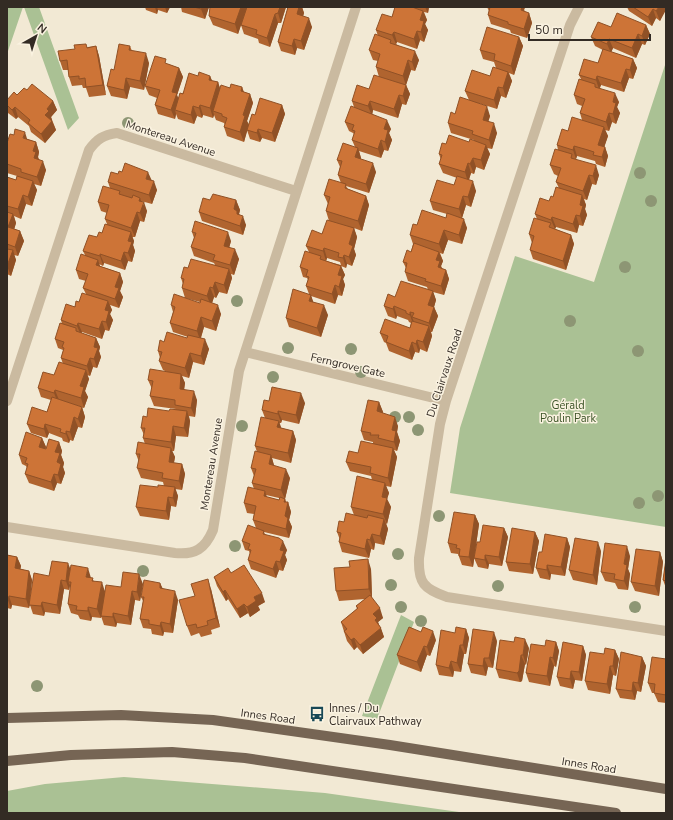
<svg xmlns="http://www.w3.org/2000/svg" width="673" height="820" font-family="'Nunito Sans',sans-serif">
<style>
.green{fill:#aac194}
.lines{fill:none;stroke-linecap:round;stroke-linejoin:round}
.minor{stroke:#cabaa0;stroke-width:10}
.major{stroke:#766554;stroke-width:10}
.tree{fill:#8d9674}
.wall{fill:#b0642f;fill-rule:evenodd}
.shaded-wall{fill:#905126}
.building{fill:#cd7437;stroke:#905126}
.labels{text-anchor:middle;stroke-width:3;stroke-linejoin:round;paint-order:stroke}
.street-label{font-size:11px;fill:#332b24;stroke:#faf2e0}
.park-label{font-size:11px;fill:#3b5326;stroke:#faf2e0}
.poi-label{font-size:11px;fill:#332b24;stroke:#faf2e0;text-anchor:start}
</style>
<rect width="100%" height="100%" fill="#f2e9d4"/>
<!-- green -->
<path class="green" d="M7 7H23L7 54Z
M24 7H39L79 118 68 130Z
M666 62V527L450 493 460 428 515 256 594 282Z
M401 615 414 622 377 719 362 716Z
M124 777 325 793 466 813H7V791L45 784Z"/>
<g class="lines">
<!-- minor -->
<path class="minor" d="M579 7 570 25 446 401 440 424 419 558C418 583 424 589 447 597L666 631
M245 352 446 401
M7 401 89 150C97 139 103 135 117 133L296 191
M7 527 175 553C195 555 205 549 213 530L239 371 356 7"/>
<!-- major -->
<path class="major" d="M7 718 121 715 213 720 390 745 666 789
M7 761 71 755 172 752 245 758 616 813"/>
</g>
<!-- trees -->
<g class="tree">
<circle cx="128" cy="123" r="6"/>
<circle cx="640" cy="173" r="6"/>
<circle cx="651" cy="201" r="6"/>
<circle cx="625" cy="267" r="6"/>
<circle cx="237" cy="301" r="6"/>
<circle cx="570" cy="321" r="6"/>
<circle cx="288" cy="348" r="6"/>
<circle cx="351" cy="349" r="6"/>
<circle cx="638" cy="351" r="6"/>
<circle cx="361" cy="372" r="6"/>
<circle cx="273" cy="377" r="6"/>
<circle cx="395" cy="417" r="6"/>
<circle cx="409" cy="417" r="6"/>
<circle cx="242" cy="426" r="6"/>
<circle cx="418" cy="430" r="6"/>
<circle cx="658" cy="496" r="6"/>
<circle cx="639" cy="503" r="6"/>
<circle cx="439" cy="516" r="6"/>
<circle cx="235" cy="546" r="6"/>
<circle cx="398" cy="554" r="6"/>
<circle cx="143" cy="571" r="6"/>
<circle cx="391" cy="585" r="6"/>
<circle cx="498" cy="586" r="6"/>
<circle cx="401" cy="607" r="6"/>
<circle cx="635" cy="607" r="6"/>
<circle cx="421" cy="621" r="6"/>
<circle cx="37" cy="686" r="6"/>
</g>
<!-- wall -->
<path class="wall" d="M145 7H170L167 13 158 10 157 14 146 10Z
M181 7H209L205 19 182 12Z
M247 7H286L281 23H278L270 47 259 43 258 39 244 34 241 25 238 34 213 25 209 16Z
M288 7H302L304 13 303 16 312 27 304 50 297 48 295 55 281 51 278 42Z
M395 7H429L428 13 424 12 427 20 425 24 428 30 424 42 420 40 417 49 397 42 396 44 419 60 415 71 411 70 406 85 410 94 406 105 402 104 398 118 373 110 372 114 391 129 389 133 392 140 388 151 384 150 381 158 359 151 361 158V159L376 172 369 193 346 186 348 189 366 196 369 205 362 231 354 228 357 237 354 249 356 255 352 266 347 264 346 268 341 266 345 275 343 279 345 285 342 296 338 295 335 304 311 296 313 302 328 315 321 337 289 327 286 318 309 294 306 286 308 280 307 278 303 277 300 267 309 252 306 246 322 234 329 221 326 211 328 204 324 195 341 183 338 175 340 167 337 160 355 147 352 140 354 134 353 133 349 131 345 122 354 107 352 101 369 89 379 77 376 67 378 61 373 60 369 50 378 36 376 30 392 17ZM327 258 340 262 341 265 326 261Z
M487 7H525L524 10 525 12 529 13 532 23 527 38 511 33 510 30 491 24 488 15 489 11Z
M627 7H665L660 21 656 18 652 26 629 11Z
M646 25 650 34 645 45 642 44 636 58 613 48 611 52 633 59 637 68 633 79 629 78 624 92 601 85 600 88 619 102 617 107 620 113 616 124 612 122 609 131 605 130 608 136 604 147H605L608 156 605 167 596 164 595 161 577 156 576 159 599 175 596 185 592 184 587 200 584 199 586 205 585 209 587 215 583 226 579 225 577 233 556 227 555 229 571 235 574 244 566 270 533 259 530 250 532 243 529 234 537 219 535 214 553 197 559 188 556 182 558 176 554 174 550 165 558 150 557 145 568 131 582 120 580 113 582 106 577 104 574 95 581 79 579 75 598 63 603 50 595 46 591 37 611 27Z
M519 37 523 46 514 75 509 73 512 81 506 98 501 96 497 109 478 103 490 116 488 122 497 133 492 149 487 148 490 154 484 170 476 167 474 174 471 173 469 180 476 191 471 207 466 205 462 218 467 228 462 244 448 240 443 254 440 253 443 261 441 266 442 269 446 270 449 279 444 295 433 292 436 300 434 307 438 316 432 332H431L432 336 427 352 420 349 419 353 415 352 412 360 389 351 386 343 384 342 380 333 410 328 411 323 409 322 408 320 397 316 396 319 388 316 384 306 395 297 428 290 427 287 408 281 405 272 406 268 403 262 411 252 413 244 410 235 417 225 446 218 447 214 433 210 430 201 454 185 457 178 443 173 439 164 441 160 439 154 446 144 469 142 474 141V140L451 133 448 123 455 114 469 100 465 91 490 76 496 68 494 62 483 59 480 50Z
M96 46 99 56 106 95 89 97 86 88H83L82 85 72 86 69 77 68 70H63L60 61 88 47Z
M130 46 132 51 149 63 144 90 130 87 127 99 111 96 107 86 114 70Z
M168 64 179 68 183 77 177 95 178 98 198 76H210L212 81 218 82 220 88 242 87 244 92 250 94 253 103 247 121 249 125 255 115 282 105 285 114 275 142 262 138 260 142 250 139 247 130 244 142 227 136 224 127 225 125 224 123 216 120 214 115 213 118 203 115 202 118 197 116 194 124 178 119 176 114 175 119 158 114 155 105 157 98 149 95 145 86Z
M27 90 53 101 57 110 51 117 56 130 45 143 31 132 29 126 18 117 16 119 8 113 7 110V100Z
M27 139 36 142 39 152 38 157 39 159 46 170 41 186 34 184 37 190 32 206 26 204 21 219 14 216 16 223 14 229 20 231 24 241 18 256 14 255 16 260 11 276 7 274V177L16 180 17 176 7 173V143Z
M118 174 151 180 157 190 152 204 141 201 147 211 144 222 140 221 135 237H132L134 241 133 245 135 251 132 262 128 261 125 270 104 263 103 266 99 264 100 266 120 273 123 282 120 291 123 297 119 308 110 305 112 310 110 314 113 320 109 331 105 330 102 339 82 332 81 333 96 338 100 347 99 351 101 357 97 368 93 367 90 376 87 375 89 379 85 391 88 397 84 408 59 400 82 407 85 417 82 428 78 427 73 441 70 440 69 443 63 441 62 438 49 433 47 438 31 433 27 424 47 412 51 400 41 397 38 388 54 375 63 364 61 358 63 351V350L58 348 55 339 62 324 61 320 79 302 86 294 83 288 86 281 79 279 76 270 85 255 83 251 102 233 107 224 105 219 107 213 101 211 98 202 110 188 108 182Z
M210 200H236L240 210 239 214 246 225 243 235 202 221 199 212Z
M192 232 231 241 229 248 239 259 234 275 231 274 232 278 227 294 219 292 216 298 214 297 212 303 221 314 216 331 204 327 201 338 209 349 204 365 193 362 189 378 182 376 185 383 184 389 197 400 195 417 189 416 190 421 188 437 176 436 174 451H172L175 457 174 463 182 464 185 474 182 490 175 489 178 496 176 507 171 506 169 520 140 516 136 507 158 487 164 486 163 482 141 478 137 468 139 462 136 454 145 444 143 438 144 435 141 428 147 417 176 409 154 406 150 396 152 389 148 380 167 372 163 370 159 361 160 358 158 351 164 342 187 338 188 337 173 332 170 323 173 312 171 305 200 303V302L185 298 182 288 183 284 181 278 188 268 215 265 214 263 194 256 191 247 194 238Z
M269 401 305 403 299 424 282 420 281 423H279L281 428 293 431 296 440 291 463 272 458 274 466 290 478 285 499 286 502H288L291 512 289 520 292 527 289 538 264 532 265 534 287 550 285 555 287 560 283 571 279 570 276 578 251 569 248 560 250 554 249 551 245 550 242 541 256 528 253 520 254 514 247 513 244 503 254 489 252 483 254 476 251 468 257 452 255 446 265 418 262 410ZM266 495 279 498V500L267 497Z
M379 402 383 412V413L398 426 397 432 400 441 397 451 394 450 397 457 391 487 386 486 389 493 387 499 391 507 387 524 386 523 388 529 384 545 375 543 374 550 371 549 369 558 342 552 339 542 340 540 337 532 344 522 354 515 351 507 372 480 371 476 350 471 346 462 358 453 373 444V442L364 440 361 431Z
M42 438 46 447 45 449 59 442 62 451 61 455 64 463 63 467 65 473 61 484 57 483 54 491 29 483 25 474 27 468 26 466 22 464 19 455Z
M475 515 479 524 473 567 462 565 458 554 451 553 448 543Z
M504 528 508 537 502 566 489 564 488 569 478 567 474 558 480 542Z
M535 532 539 541 533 574 509 571 506 562Z
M567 538 570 547 565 576 551 574 550 580 540 578 536 568 542 552Z
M601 551 597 585 573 580 569 570Z
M660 552 663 562 659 596 635 591 631 582Z
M7 555 17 557 21 566 20 569 29 571 32 580 30 601 49 576 71 569 91 578 94 581 105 591 121 587 143 584 140 601 135 600 131 625 117 623 116 627 104 625 101 616 102 609 101 618 92 617 91 621 80 619 78 615 71 613 68 604 71 588 70 586 69 590 64 589 60 614 45 612 44 616 33 614 30 605 29 608 12 605 11 609 7 608Z
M630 556 628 569 630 574 628 590 618 589 615 583 605 581 601 572Z
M666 559V588L663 580Z
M371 569 372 598 383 618 378 622 384 637 363 654 357 647 354 650 347 641 341 622 357 609 356 606 365 599 339 601 336 591Z
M231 573 265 602 258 606 260 610 250 617 248 613 240 618 228 599 226 601 217 586 214 577Z
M160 583 163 589 178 600 173 633 164 632 163 636 152 634 151 629 143 628 140 619 143 601 141 597Z
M211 589 220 627 211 630 212 634 201 637 199 633 191 636 187 626 195 596Z
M466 629 469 638 466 654H464L461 672 454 671 453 677 439 675 436 665 455 633Z
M436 640 430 656 427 655 421 672 400 664 397 655Z
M497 641 493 668 488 667 486 676 471 673 468 664Z
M556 642 559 651 556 667 554 666 550 686 529 682 526 673 545 646Z
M583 646 586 655 582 681 575 680 573 689 560 686 557 677Z
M529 648 526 665 525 664 522 681 520 682 499 678 496 669Z
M615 650 619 659 616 676 613 675 610 694 588 690 585 681 604 654Z
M642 657 646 666 641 692 637 691 635 700 620 698 616 689Z
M666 659V703L658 702 654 693H652L648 683Z"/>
<!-- shaded-wall -->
<path class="shaded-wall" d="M155 7H157L158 10 157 14Z
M165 7H170L167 13Z
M202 7H209L205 19 201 9Z
M241 7H247L238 34 235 24Z
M280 7H286L281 23 278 13Z
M299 7H302L304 13 301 23 297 14Z
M425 7H429L428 13Z
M520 7H525L524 10 526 15 521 10Z
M659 7H665L666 10 660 21 656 11Z
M653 9 656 18 652 26 648 17Z
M423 11 427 20 425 24 428 30 424 42 421 32 420 20Z
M529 13 532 23 527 38 524 29Z
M275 14 278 23 270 47 267 38Z
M309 18 312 27 304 50 301 41Z
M646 25 650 34 645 45 642 36Z
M417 31 420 40 417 49 414 39Z
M394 32 397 42 396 44 392 35Z
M638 34 642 44 636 58 632 48Z
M519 37 523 46 514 75 511 66Z
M294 39 297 48 295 55 292 46Z
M609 39 613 48 611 53 607 44Z
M96 46 99 56 106 95 103 85Z
M415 51 419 60 415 71 412 62Z
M146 53 149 63 144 90 140 81Z
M633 59 637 68 633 79 630 70Z
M408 60 411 70 406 85 410 94 406 105 403 96 406 86 403 76Z
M179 68 183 77 177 95 180 103 175 110 176 114 175 119 171 110 172 92Z
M626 69 629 78 624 92 621 83Z
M508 72 512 81 506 98 503 88Z
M210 76 214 85 209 80Z
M597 76 601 85 599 89 596 80Z
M126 78 130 87 127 99 124 90Z
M218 82 221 92 213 111 214 115 213 118 210 108Z
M242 87 245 97 241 91Z
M498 87 501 96 497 109 494 100Z
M615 93 619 102 617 107 620 113 616 124 613 114V102Z
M250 94 253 103 247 121 249 125 244 142 240 132 243 115Z
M399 95 402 104 398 118 394 109Z
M53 101 57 110 51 117 52 120 49 124 45 115 47 109Z
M370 101 373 110 372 116 368 106Z
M200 105 203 115 202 118 199 108Z
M282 105 285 114 275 142 272 133Z
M193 106 197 116 194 124 191 115Z
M487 106 490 116 486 129 483 120Z
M15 107 18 117 16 119 12 110Z
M609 113 612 122 609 131 606 122Z
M387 120 391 129 389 133 392 140 388 151 385 142 384 129Z
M52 121 56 130 45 143 41 134Z
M494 123 497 133 492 149 489 140Z
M604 127 608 136 602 154 598 145Z
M258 129 262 138 260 142 257 133Z
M25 132 28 142 23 138Z
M381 140 384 150 381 158 378 149Z
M36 142 39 152 38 157 39 162 34 158 33 151Z
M486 145 490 154 484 170 481 160Z
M574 146 577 156 576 159 573 150Z
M605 147 608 156 605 167 602 157Z
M358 148 361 158 359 167 355 157Z
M473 158 476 167 474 174 470 164Z
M43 161 46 170 41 186 37 177Z
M373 163 376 172 369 193 366 184Z
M468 163 471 173 468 182 465 172Z
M596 165 599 175 596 185 593 176Z
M148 172 152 181 146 179Z
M589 175 592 184 587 200 583 191Z
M33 181 37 190 32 206 28 197Z
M154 181 157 190 152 204 149 195Z
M473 181 476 191 471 207 468 197Z
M23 195 26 204 21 219 18 209Z
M582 195 586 205 585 209 587 215 583 226 580 216V205Z
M366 196 369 205 362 231 358 221Z
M463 196 466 205 462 218 459 209Z
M140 198 143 206 144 202 147 211 144 222 140 213 139 201Z
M236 200 240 210 239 214 241 220 234 209Z
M137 212 140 221 135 237 131 228Z
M13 214 16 223 12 237 8 227Z
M576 215 579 225 577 233 573 224Z
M243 216 246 225 243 235 240 226Z
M552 217 556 227 555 229 551 220Z
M464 219 467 228 462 244 459 235Z
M354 228 357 237 354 249 356 255 352 266 349 257V244Z
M444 230 448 240 443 254 439 244Z
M20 231 24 241 18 256 15 247Z
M131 232 134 241 133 245 135 251 132 262 128 253V241Z
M228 232 231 241 227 255 224 246Z
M571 235 574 244 566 270 563 261Z
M324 248 327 258 326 261 323 251Z
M235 249 239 259 234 275 230 265Z
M13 250 16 260 11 276 7 266Z
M124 252 128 261 125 270 121 261Z
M439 252 443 261 441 266 443 271 438 267 436 260Z
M100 254 104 263 103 266 100 256Z
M344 255 347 264 346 268 343 258Z
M98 260 101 269 96 265Z
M341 266 345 275 343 279 345 285 342 296 339 287 338 275Z
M229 269 232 278 227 294 224 285Z
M446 270 449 279 444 295 441 286Z
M120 273 123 282 120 291 123 297 119 308 115 299V287Z
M215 282 219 292 216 298 213 288Z
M335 285 338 295 335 304 332 294Z
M210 287 214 297 211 306 207 296Z
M433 291 436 300 432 314 428 305Z
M311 295 314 304 309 301Z
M108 301 112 310 110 314 113 320 109 331 106 322 105 310Z
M218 305 221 314 216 331 212 321Z
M324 305 328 315 321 337 317 328Z
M394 306 397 316 396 319 393 309Z
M434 307 438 316 432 332 429 323Z
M410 312 414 322 413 324 410 315Z
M201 317 204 327 200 340 197 331Z
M102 321 105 330 102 339 99 329Z
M78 323 82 332 81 335 77 326Z
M429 326 432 336 427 352 423 342Z
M96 338 100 347 99 351 101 357 97 368 94 359V347Z
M205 339 209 349 204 365 201 356Z
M417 340 420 349 419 353 416 344Z
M412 342 415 352 412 360 409 351Z
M190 353 193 362 189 378 185 368Z
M90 358 93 367 90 376 87 366Z
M86 370 89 379 85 391 88 397 84 408 81 398 80 386Z
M181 374 185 383 183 398 180 389Z
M55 390 59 400 58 403 54 393Z
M194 391 197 400 195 417 191 408Z
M301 393 305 403 299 424 296 415Z
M379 402 383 412 381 421 377 411Z
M82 407 85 417 82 428 78 419Z
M187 411 190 421 188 437 184 428Z
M278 411 282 420 281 423 278 414Z
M74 417 78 427 73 441 70 432Z
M395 417 398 426 397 432 400 441 397 451 394 442 392 430Z
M279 421 282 430 277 427Z
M45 424 49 433 47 438 44 429Z
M173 426 176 436 174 451 171 442Z
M66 431 70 440 69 443 66 434Z
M293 431 296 440 291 463 288 453Z
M42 438 46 447 43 456 39 447Z
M59 442 62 451 61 455 64 463 63 467 65 473 61 484 58 475 57 462 55 452Z
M171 448 175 457 172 471 169 462Z
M393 448 397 457 391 487 388 478Z
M271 455 274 465 272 474 269 464Z
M182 464 185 474 182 490 179 481Z
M286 469 290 478 285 499 287 506 288 502 291 512 289 520 292 527 289 538 286 529 284 502 285 499 281 490Z
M54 474 57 483 54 491 51 482Z
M385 483 389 493 387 499 391 507 387 524 383 514 382 497Z
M175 487 178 496 176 507 173 498Z
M265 491 268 501 264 496Z
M168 497 171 506 169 520 166 511Z
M475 515 479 524 473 567 469 557Z
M384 519 388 529 384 545 380 536Z
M504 528 508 537 502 566 499 557Z
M535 532 539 541 533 574 530 564Z
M372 534 375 543 374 550 370 540Z
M567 538 570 547 565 576 561 567Z
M367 539 371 549 369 558 365 549Z
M283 541 287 550 285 555 287 560 283 571 280 562V550Z
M598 542 601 551 597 585 593 575Z
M627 546 630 556 628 569 630 574 628 590 624 581V564Z
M660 552 663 562 659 596 655 586Z
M485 555 489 564 488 569 485 560Z
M17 557 21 566 19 578 15 568Z
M368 559 371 569 372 598 369 589Z
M276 561 279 570 276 578 273 569Z
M68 563 72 573 68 582 70 585 69 590 66 581Z
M547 565 551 574 550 580 547 570Z
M88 568 91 578 86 577Z
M29 571 32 580 29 608 26 599Z
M139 574 143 584 140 601 137 592Z
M208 579 211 589 220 627 216 618Z
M61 580 64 589 60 614 57 605Z
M102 582 105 592 101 618 97 609Z
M160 583 164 592 160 588Z
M225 590 228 599 226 601 223 592Z
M132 591 135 600 131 625 128 616Z
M175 591 178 600 173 633 170 624Z
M262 593 265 602 258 606 260 610 250 617 247 607 254 597Z
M9 596 12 605 11 609 8 600Z
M42 602 45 612 44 616 41 606Z
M244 604 248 613 240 618 237 609Z
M88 607 92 617 91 621 88 611Z
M380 608 383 618 378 622 380 628 375 620 373 614Z
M113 613 117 623 116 627 113 617Z
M161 622 164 632 163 636 160 626Z
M381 628 384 637 363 654 360 645Z
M466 629 469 638 466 654 463 645Z
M433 631 436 640 430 656 427 647Z
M494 632 497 641 493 668 489 658Z
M354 638 357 647 354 650 351 640Z
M525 639 529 648 526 665 523 655Z
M556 642 559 651 556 667 553 658Z
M460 645 464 654 461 672 457 663Z
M424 646 427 655 421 672 417 662Z
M583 646 586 655 582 681 579 672Z
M615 650 619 659 616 676 613 666Z
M521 655 525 664 522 681 520 682 517 673Z
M550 657 554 666 550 686 547 676Z
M642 657 646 666 641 692 638 683Z
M484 658 488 667 486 676 483 666Z
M451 661 454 671 453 677 449 668Z
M610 666 613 675 610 694 607 684Z
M571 671 575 680 573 689 570 679Z
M633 682 637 691 635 700 632 691Z"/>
<!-- building -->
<path class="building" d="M194 7H202L201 9Z
M210 7H241L235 24 209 16Z
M247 7H280L278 13 275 14 267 38 256 34 257 30 241 25Z
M288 7H299L297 14 309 18 301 41 294 39 292 46 278 42Z
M395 7H412L423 11 420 20 424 21 421 32 417 31 414 39 394 32 392 35 376 30 382 14 392 17Z
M490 7H522L521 10 529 13 524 29 508 24V22L488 15Z
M633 7H659L656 11 653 9 648 17Z
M617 13 646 25 642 36 638 34 632 48 609 39 607 44 591 37 598 22 611 27Z
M487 27 519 37 511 66 494 60 495 54 480 50Z
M375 34 391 40 390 43 415 51 412 62 408 60 403 76 376 67 380 54 369 50Z
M86 44 87 48 96 46 103 85 86 87 85 78 79 79V76L69 77 67 60 60 61 58 51 75 49 74 45Z
M119 44 130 46 129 50 146 53 140 81 126 78 124 90 107 86 111 69 114 70Z
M603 49 633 59 630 70 626 69 621 83 597 76 596 80 579 75 584 59 598 63Z
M155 56 166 59 165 63 179 68 172 92 177 93 171 110 155 105 160 90 145 86Z
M493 67 508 72 503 88 498 87 494 100 465 91 472 70 490 76Z
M199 72 210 76 209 80 218 82 210 108 200 105 199 108 193 106 191 115 175 110 180 93 183 94 189 73 198 76Z
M374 75 406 85 403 96 399 95 394 109 370 101 368 106 352 101 357 85 369 89Z
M579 79 595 84V87L615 93 613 102 616 103 613 114 609 113 606 122 580 113 585 99 574 95Z
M32 84 53 101 47 109 49 111 45 115 52 121 41 134 28 123 30 120 15 107 12 110 7 105V100L14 92 17 95 24 88 27 90Z
M231 84 242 87 241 91 250 94 243 115 245 116 240 132 224 127 227 118 222 116V114L213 111 221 85 230 88Z
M460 97 487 106 483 120 494 123 489 140 472 134 473 131 448 123 451 112 455 114Z
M260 98 282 105 272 133 258 129 257 133 247 130 252 114 255 115Z
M351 106 387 120 384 129 388 130 385 142 381 140 378 149 352 140 355 131 352 130 354 125 345 122Z
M572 117 604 127 598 145 605 147 602 157 593 155 594 152 588 150 574 146 573 150 557 145 562 129 568 131Z
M15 129 25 132 23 138 36 142 33 151 36 152 34 158 43 161 37 177 21 172V169L7 164V143L10 134 14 135Z
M449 135 469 142 470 139 486 145 481 160 473 158 470 164 468 163 465 172 439 164 442 155 439 154 442 143 446 144Z
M343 143 358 148 355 157 373 163 366 184 338 175 342 161 337 160Z
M555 149 572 154 571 158 596 165 593 176 589 175 583 191 556 182 561 168 550 165Z
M125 163 148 172 146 179 154 181 149 195 108 182 111 172 118 174 119 171 122 172Z
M17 176 33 181 28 197 23 195 18 209 7 206V177L16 180Z
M457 176 473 181 468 197 463 196 459 209 430 201 437 180 454 185Z
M329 179 346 184 345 188 366 196 358 221 326 211 330 197 324 195Z
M103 186 120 191 119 194 132 198 133 195 140 198 139 201 144 202 140 213 137 212 131 228 105 219 109 205 98 202Z
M556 187 582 195 580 205 583 206 580 216 576 215 573 224 552 217 551 220 535 214 540 198 549 201 551 196 553 197Z
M213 194 236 200 234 209 237 211V214L243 216 240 226 199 212 203 198 210 200Z
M422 210 446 218 447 213 464 219 459 235 444 230 439 244 410 235 413 224 417 225Z
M7 212 13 214 8 227 20 231 15 247 7 244Z
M534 218 551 223 549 227 571 235 563 261 530 250 534 236 529 234Z
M327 220 354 228 349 244 353 246 349 257 344 255 343 258 338 257 339 253 324 248 323 251 306 246 312 230 322 234Z
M195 221 228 232 224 246 235 249 230 265 213 260 215 255 191 247 196 233 192 232Z
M105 224 131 232 128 241 132 242 128 253 124 252 121 261 100 254V256L83 251 89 235 97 237 99 232 102 233Z
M414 243 439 252 436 260 440 261 438 267 446 270 441 286 425 281 426 279 405 272 407 263 403 262 407 250 411 252Z
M7 249 13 250 7 266Z
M305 251 321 256 320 259 341 266 338 275 342 276 339 287 335 285 332 294 306 286 309 277 306 276 308 270 300 267Z
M81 254 98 260 96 265 120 273 115 287 119 288 115 299 83 288 88 274 76 270Z
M191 259 229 269 224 285 215 282 213 288 210 287 207 296 182 288 184 279 181 278 184 267 188 268Z
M401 281 433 291 428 305 434 307 429 323 412 317 414 313 410 312V315L406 313V311L394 306 393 309 384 306 388 294 395 297Z
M293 289 311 295 309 301 324 305 317 328 286 318Z
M82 293 108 301 105 310 109 311 106 322 102 321 99 329 78 323 77 326 61 320 66 304 75 307 76 301 79 302Z
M174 294 200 303 201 299 218 305 212 321 201 317 197 331 170 323 175 307 171 305Z
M385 319 410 328 412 321 429 326 423 342 417 340 416 344 412 342 409 351 386 342 388 336 380 333Z
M60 323 76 328V331L96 338 94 347 98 348 94 359 90 358 87 366 61 358 64 348 62 347 64 342 55 339Z
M167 332 187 338 188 335 205 339 201 356 190 353 185 368 159 361 162 352 158 351 160 340 164 342Z
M59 362 86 370 80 386 84 387 81 398 55 390 54 393 38 388 43 372 54 375Z
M150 369 181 374 180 389 194 391 191 408 175 405V400L150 396 153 381 148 380Z
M272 387 301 393 296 415 278 411V414L262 410 264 400 269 401Z
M52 397 82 407 78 419 74 417 70 432 66 431V434L60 432 61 429 45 424 44 429 27 424 32 407 47 412Z
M368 400 379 402 377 411 395 417 392 430 396 431 394 442 378 438 379 435H370L371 433 361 431Z
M148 408 169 411 170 409 187 411 184 428 173 426 171 442 143 438 145 428H141L143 416 147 417Z
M261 417 279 421 277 427 293 431 288 453 255 446Z
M26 432 42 438 39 447 46 449 49 439 59 442 55 452 60 453 57 462 61 464 58 475 54 474 51 482 25 474 28 464 25 463 27 458 19 455Z
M361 441 393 448 388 478 370 473 371 467 346 462 349 451 358 453Z
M138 442 171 448 169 462 182 464 179 481 162 478 163 473 137 468 140 454H136Z
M255 451 271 455 269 464 286 469 281 490 252 483 256 469 251 468Z
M357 476 385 483 382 497 387 498 383 514 351 507Z
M140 485 158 487V485L175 487 173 498 168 497 166 511 136 507Z
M248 487 265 491 264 496 279 500 280 497 285 499 284 502H288L285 516 288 518 286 529 253 520 256 506 244 503Z
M454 512 475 515 469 557 459 556 460 549 456 548 457 545 448 543Z
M346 513 367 518 368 515 384 519 380 536 372 534 370 540 367 539 365 549 339 542 341 533 337 532 339 521 344 522Z
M248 525 264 531 263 534 279 538 283 541 280 550 284 551 280 562 276 561 273 569 248 560 251 550 248 549 250 544 242 541Z
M483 525 504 528 499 557 485 555V560L474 558 477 542H480Z
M512 528 535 532 530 564 506 562Z
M545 534 567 538 561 567 547 565V570L536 568 539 552H542Z
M575 538 598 542 593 575 569 570Z
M605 543 627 546 624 564 627 565 624 581 614 579 615 574 601 572Z
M636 549 660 552 655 586 631 582Z
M7 555 17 557 15 568 29 571 26 599 9 596 8 600H7Z
M368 559 369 589 336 591 334 568 350 567 349 561Z
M666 559V581L663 580Z
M52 561 68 563 66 581 61 580 57 605 42 602 41 606 29 605 34 573 49 576Z
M71 565 88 568 86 577 93 578 92 581 102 582 97 609 88 607V611L76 610 77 606 68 604 71 582H68Z
M244 565 262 593 254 597 256 601 247 607 244 604 237 609 225 590 223 592 214 577 228 568 231 573Z
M123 572 139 574 137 592 132 591 128 616 113 613V617L101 616 106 585 121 587Z
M208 579 216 618 207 621 208 625 197 628 196 624 187 626 179 600 195 596 191 584Z
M144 580 160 583V588L175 591 170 624 161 622 160 626 149 624V620L140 619 144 597H141Z
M370 595 380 608 373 614 377 618 375 620 381 628 360 645 354 638 351 640 344 631 347 629 341 622 358 608 356 606Z
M409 627 421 632 423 627 433 631 427 647 424 646 417 662 397 655Z
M456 627 466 629 463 645H460L457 663 451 661 449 668 436 665 441 630 455 633Z
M473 629 494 632 489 658H484L483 666 468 664Z
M515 637 525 639 523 655H521L519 671 517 673 496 669 500 640 514 642Z
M546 640 556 642 553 658 550 657 547 676 526 673 531 644 545 646Z
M563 642 583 646 579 672 571 671 570 679 557 677Z
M605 648 615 650 613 666H610L607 684 585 681 590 652 604 654Z
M621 652 642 657 638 683 633 682 632 691 616 689Z
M652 657 666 659V695L654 693 655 684 648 683Z"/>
<!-- icons -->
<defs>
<symbol id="bus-bare" viewBox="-9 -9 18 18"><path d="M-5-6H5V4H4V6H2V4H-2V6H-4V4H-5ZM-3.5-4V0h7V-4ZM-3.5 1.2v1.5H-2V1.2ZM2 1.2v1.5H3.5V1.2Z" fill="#184856" stroke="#faf2e0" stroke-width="2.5" paint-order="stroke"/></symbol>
</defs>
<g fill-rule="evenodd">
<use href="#bus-bare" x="306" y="703" width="22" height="22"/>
</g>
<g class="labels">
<!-- street labels -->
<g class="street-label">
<text transform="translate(171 138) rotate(18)" y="4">Montereau Avenue</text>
<text transform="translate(348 365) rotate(13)" y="4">Ferngrove Gate</text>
<text transform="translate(444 373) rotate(-72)" y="4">Du Clairvaux Road</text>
<text transform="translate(211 464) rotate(-81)" y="4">Montereau Avenue</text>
<text transform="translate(268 716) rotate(8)" y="4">Innes Road</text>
<text transform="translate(589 765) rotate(9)" y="4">Innes Road</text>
</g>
<!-- park labels -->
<g class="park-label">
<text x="568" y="409">Gérald<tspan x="568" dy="13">Poulin Park</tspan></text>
</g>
<!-- poi labels -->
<g class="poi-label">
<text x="329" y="712">Innes / Du<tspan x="329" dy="13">Clairvaux Pathway</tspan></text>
</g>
</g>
<!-- border -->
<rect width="673" height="820" fill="none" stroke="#332b24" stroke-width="16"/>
<!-- north arrow -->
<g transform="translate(36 36) rotate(39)" stroke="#faf2e0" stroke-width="3" paint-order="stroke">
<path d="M0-3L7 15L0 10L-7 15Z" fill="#332b24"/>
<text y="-6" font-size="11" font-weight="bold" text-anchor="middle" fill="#332b24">N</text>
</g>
<!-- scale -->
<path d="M529 34v6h121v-6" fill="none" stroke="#332b24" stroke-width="2"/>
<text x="535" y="34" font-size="12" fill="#332b24" stroke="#faf2e0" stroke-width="3" paint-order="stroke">50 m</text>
</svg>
